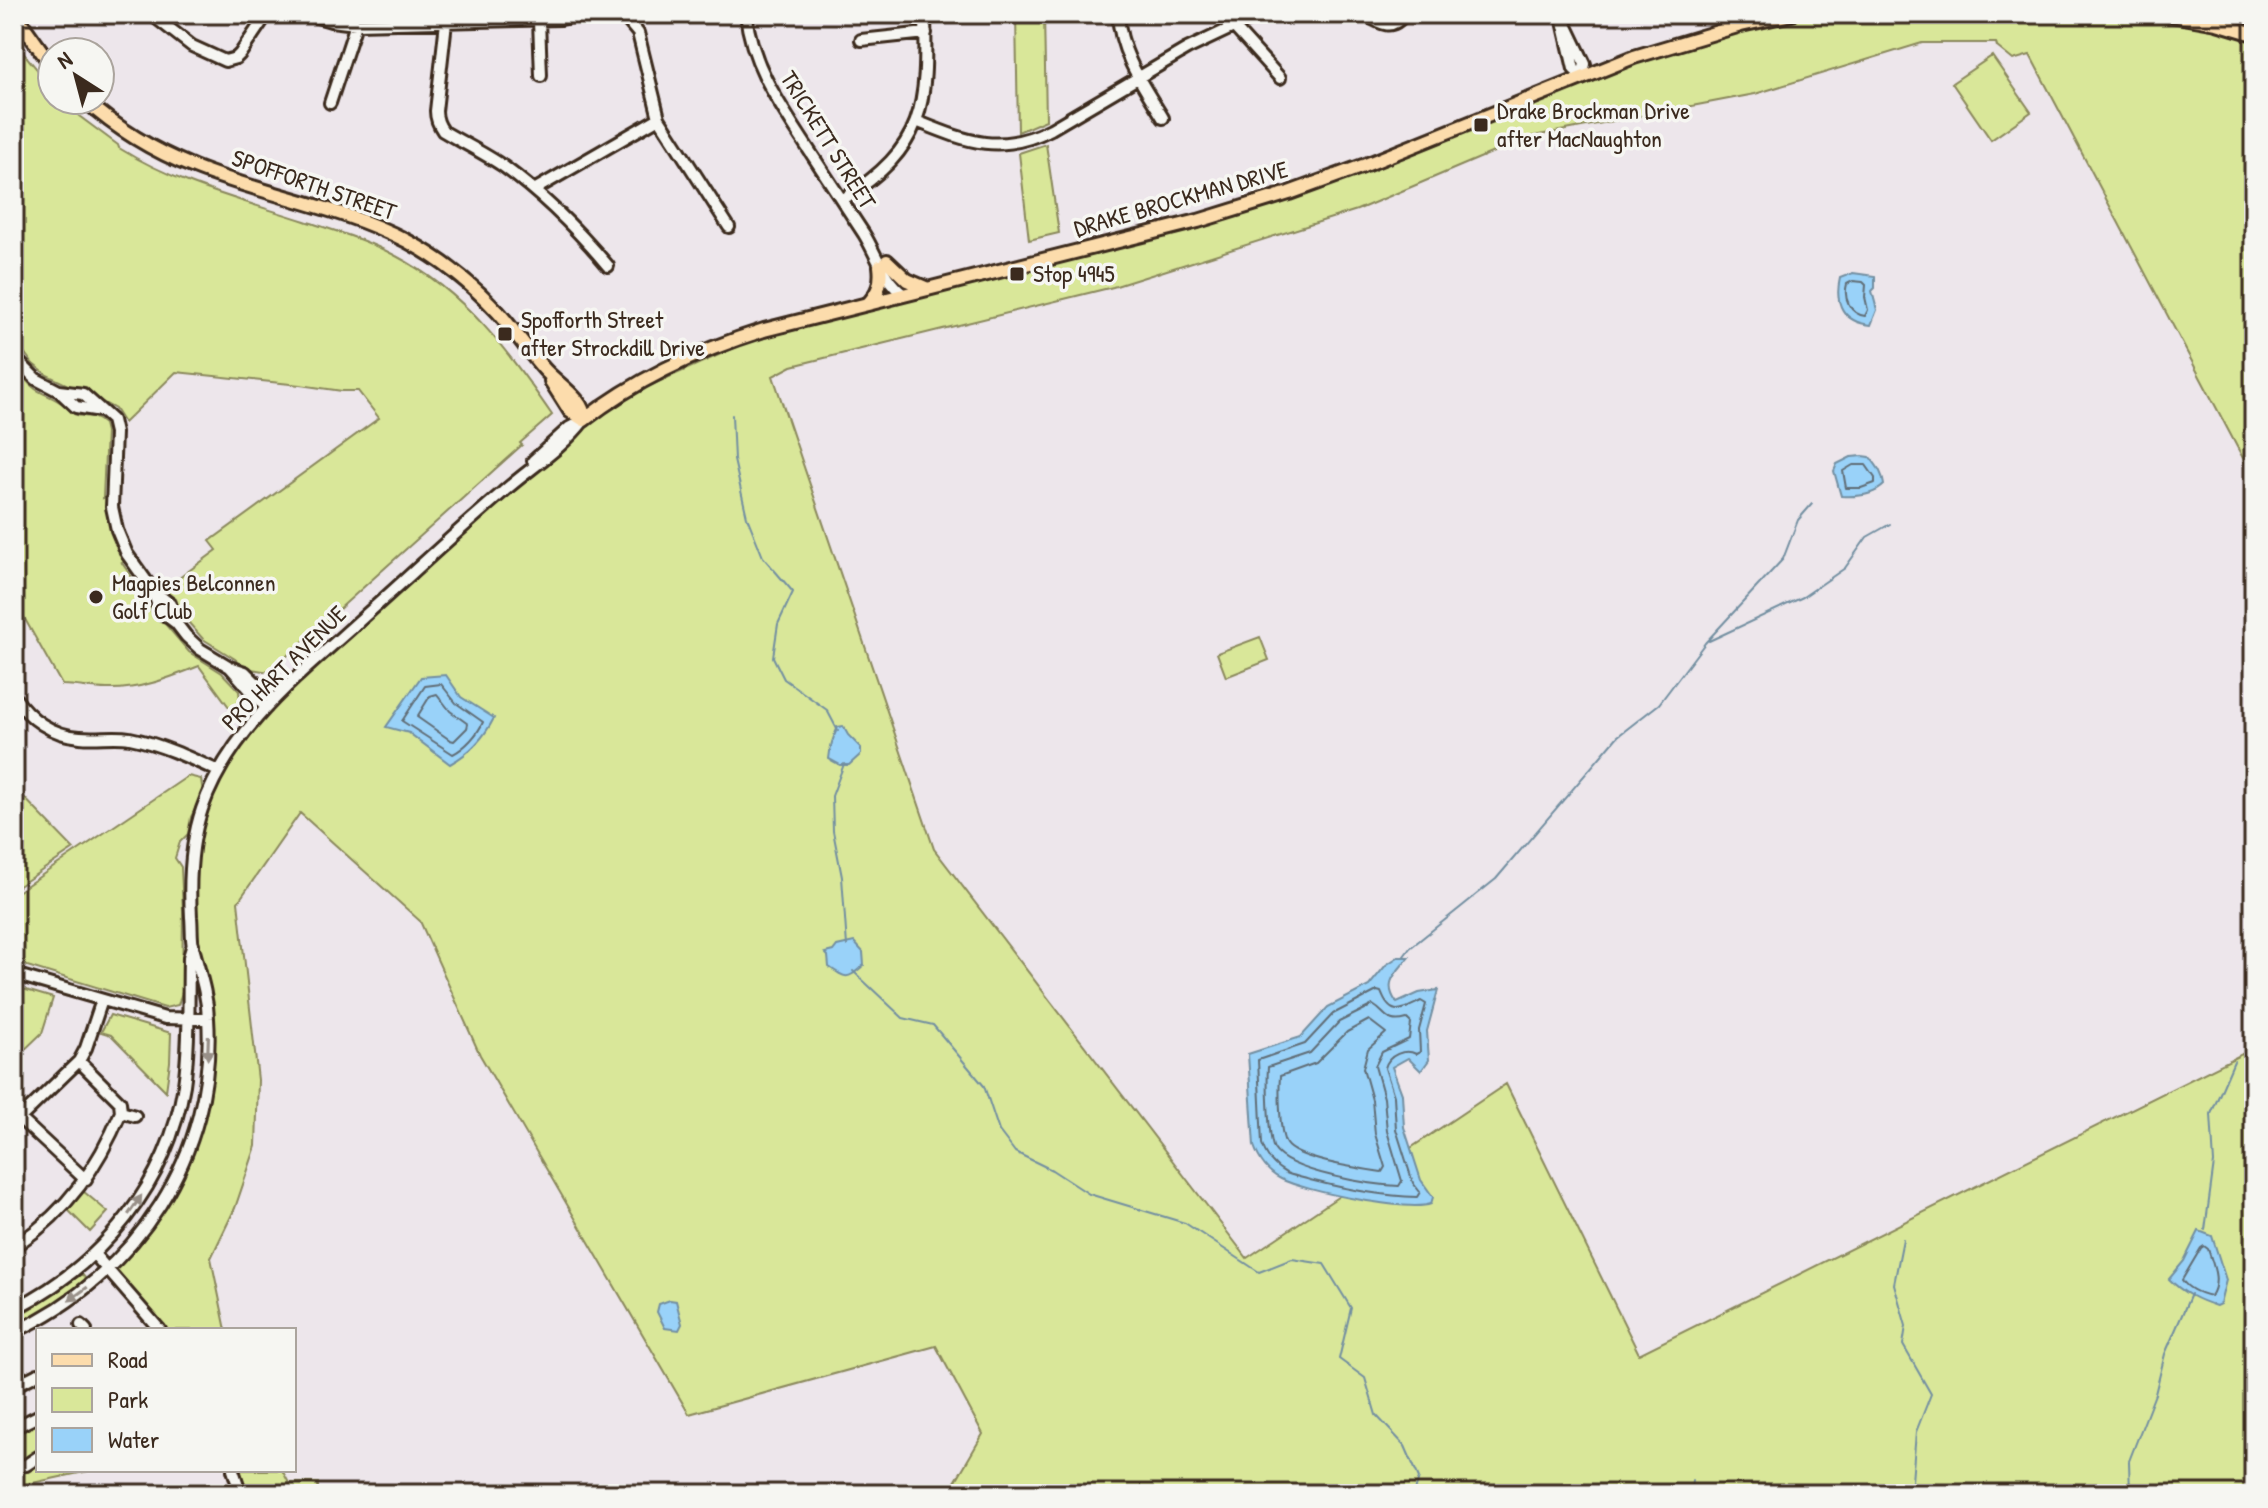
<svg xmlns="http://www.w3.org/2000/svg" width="2268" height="1508" font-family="'Patrick Hand',sans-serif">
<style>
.green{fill:#d9e799;stroke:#8a885c;stroke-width:2}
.water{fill:#99d2f9;stroke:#738fa1;stroke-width:2}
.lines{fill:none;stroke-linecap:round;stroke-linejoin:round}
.shore{stroke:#616d76;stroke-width:2}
.stream{stroke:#738fa1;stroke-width:2}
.minor-casing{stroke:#3b2a1e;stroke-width:16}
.major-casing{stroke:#3b2a1e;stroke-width:18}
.minor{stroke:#f6f6f2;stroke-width:10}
.major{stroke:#fcdcac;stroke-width:12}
.oneway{fill:#989088}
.poi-dot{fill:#3b2a1e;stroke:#f6f6f2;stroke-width:3}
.labels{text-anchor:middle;stroke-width:7;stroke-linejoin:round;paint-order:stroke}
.poi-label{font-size:24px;fill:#3b2a1e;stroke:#f6f6f2;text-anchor:start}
.street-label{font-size:24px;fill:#3b2a1e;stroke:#f6f6f2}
</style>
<rect width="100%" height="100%" fill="#ede6eb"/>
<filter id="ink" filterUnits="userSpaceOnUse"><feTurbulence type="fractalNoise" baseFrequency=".0125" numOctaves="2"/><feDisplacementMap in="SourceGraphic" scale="16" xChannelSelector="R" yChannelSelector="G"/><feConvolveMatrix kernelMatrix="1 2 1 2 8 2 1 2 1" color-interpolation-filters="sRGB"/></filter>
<g filter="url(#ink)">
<!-- green -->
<path class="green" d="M1016 14H1044L1046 120 1018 132Z
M1792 14H2166L2254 34V479L2030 55 2013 60 1997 47 1996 43H1922L1755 94 1529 137 1357 210 1113 287 792 366 773 376 934 849 1247 1258 1506 1084 1639 1354 2254 1048V1494H948L983 1434 936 1346 689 1414 480 1055 420 921 300 813 238 902 258 1080 256 1146 235 1208 211 1258 226 1330H160L108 1269 153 1217 197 1123 208 1019 193 944V849L218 771 266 708 594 418 605 413 638 391 752 340 868 304 1289 193 1566 83Z
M14 50 17 53 21 50 52 87V100H64L79 116 118 145 119 148C176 184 241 200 305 221 336 231 367 240 396 256 465 292 509 352 552 415L520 443 522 445 269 672 245 668 235 659 203 639 181 614 176 599 163 590 217 550 210 541 379 418 358 391H342L300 385 176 372 124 423 115 409 97 399 86 387 70 386 47 375 33 364 14 339Z
M1992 56 2031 112 1991 140 1952 83Z
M1046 144 1059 233 1029 240 1019 153Z
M14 371 23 380H26C35 393 52 395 64 405 65 405 73 413 74 414 85 419 91 412 104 424L106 432 103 498 105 497 109 499 111 527 125 562 122 563 148 600 153 616 166 625 189 652 222 673 239 691 240 700 232 711 199 666C169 678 140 690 107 689 92 689 77 685 62 685L17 605 14 604Z
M1260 637 1269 660 1226 677 1217 653Z
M188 776 201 779 203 793 191 817 188 834 180 842 175 858 181 867 183 911 182 992 178 1005 165 1008 14 962V894Z
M14 787 74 849 14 889Z
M16 987 53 998 42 1033 14 1060V1018L16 1019 19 1016V1011L14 1005Z
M110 1015 171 1033 170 1062 166 1091 111 1035 101 1032Z
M83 1191 108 1212 90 1232 67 1209Z
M82 1274 88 1282 46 1311 14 1327V1316L28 1310Z
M38 1419V1452L30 1460 14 1462V1431Z
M38 1462V1470H93L14 1487V1469Z
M233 1470H282L289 1483H318V1492C310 1493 301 1496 294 1492L295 1494H241Z"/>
<!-- water -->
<path class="water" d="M1853 273 1875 276V288L1872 291 1877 310 1871 325C1843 322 1834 304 1840 278Z
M1863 456 1870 457C1877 466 1883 473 1884 485 1873 496 1856 497 1841 496L1834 471 1837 464 1851 457Z
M446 675 461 697 494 718C484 738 470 753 450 764L409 733 386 727 421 677Z
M843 726 848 735 861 748V754L849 765H840L829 759C830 747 833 737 838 727Z
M854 942 863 952 864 965C847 979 848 980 829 967L828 956 825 953 833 951 837 946Z
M1398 957H1409C1396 973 1382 983 1397 1003L1419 993 1438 990 1427 1031 1429 1060 1421 1071 1408 1058 1392 1067 1402 1094 1404 1127 1421 1180 1433 1197 1431 1204C1409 1212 1303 1191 1281 1179 1267 1172 1259 1160 1254 1146L1248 1054 1301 1037 1328 1007 1369 986 1386 965Z
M2199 1231 2212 1236 2226 1280 2220 1304 2216 1306C2197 1300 2183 1293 2169 1279L2184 1261Z
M670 1300 676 1301 682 1324 679 1330 665 1328 657 1312 659 1304Z"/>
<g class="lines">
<!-- shore -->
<path class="shore" d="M1853 281 1863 282 1866 285 1865 297 1868 310 1865 316C1850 314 1843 298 1847 284Z
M1853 465H1866L1875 478V483L1861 488H1846L1843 471Z
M441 684 456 703 483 722C478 734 465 748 453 754L402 721 425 686Z
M437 694 450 711 468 724 467 728 454 741 450 740 417 717 430 696Z
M1377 991 1381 992C1391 1018 1400 1011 1421 1001L1426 1004 1419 1030 1420 1052 1416 1054C1405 1048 1388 1055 1385 1068L1394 1096 1396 1129 1413 1183 1420 1192 1417 1197C1380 1196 1345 1189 1310 1180 1302 1177 1293 1176 1286 1173 1273 1166 1266 1156 1262 1144L1258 1060 1305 1044 1333 1014Z
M1373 1005C1387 1013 1386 1025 1407 1019L1411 1023 1409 1039 1382 1052 1375 1066 1384 1098 1387 1131 1402 1181 1399 1186C1372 1185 1288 1172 1274 1149 1268 1137 1267 1081 1268 1067L1310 1053 1339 1022Z
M1369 1020 1386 1033 1368 1049 1363 1068 1372 1100 1375 1134 1385 1167 1382 1172C1363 1169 1296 1160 1286 1144 1279 1133 1279 1089 1280 1076L1316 1063 1347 1032Z
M2204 1246 2208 1249C2213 1265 2221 1281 2211 1296 2201 1294 2188 1289 2182 1280L2201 1248Z"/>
<!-- stream -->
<path class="stream" d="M732 415 734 460 747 517 763 557 793 592 778 624 773 657 784 679 827 710 838 731
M1709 641 1803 597 1845 568 1867 537 1890 524
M844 764 832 796 833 831 842 877 847 946
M1404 956 1410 948 1496 879 1618 736 1659 704 1705 643 1783 559 1798 520 1812 504
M853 971 903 1018 933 1025 984 1086 999 1131 1015 1152 1052 1170 1089 1194 1185 1223 1259 1272 1292 1259 1324 1264 1351 1308 1339 1359 1365 1378 1376 1415 1405 1446 1419 1478 1414 1494
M2205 1230 2214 1163 2211 1114 2234 1061
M1903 1239 1894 1284 1906 1326 1903 1345 1931 1394 1916 1432 1911 1494
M1691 1494 1692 1480
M2130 1494 2129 1461 2155 1394 2165 1354 2191 1294"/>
<defs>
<path id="minor" d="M151 14 192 46 225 61 236 58 240 54 267 14
M307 14 331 21 356 24 561 19 586 14
M622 14 638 33 659 118 729 227
M746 14C751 64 780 105 807 147 826 176 845 205 864 234 877 255 883 280 904 295
M1118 14C1120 54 1143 85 1163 118
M1364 14C1379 23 1392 32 1404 14
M1561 14 1585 64 1582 76 1574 69 1562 17
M539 20 541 76
M446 22 436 111C436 119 438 124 443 131 463 143 484 153 503 166 543 195 577 229 608 266
M1233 26 1280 78
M861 40 926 33
M330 103 356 24
M916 121C966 141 1000 156 1051 129L1187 49 1261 14
M534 190 659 118
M842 200C926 146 927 107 925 14
M14 357 36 379 59 391 76 407 101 411
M59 391 83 394 112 420 115 433 112 507 117 530 127 554 152 589 160 611 176 623 186 636 200 649 230 667 245 672 273 700
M533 461 569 428 582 421
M153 590 170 604 175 622
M230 667 266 708
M14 696C29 719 52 735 80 737 97 739 114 735 130 738 160 744 190 758 218 771
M14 974 165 1018 208 1019
M14 1011 16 1013
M79 1061 120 1102 121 1112
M14 1113 86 1180
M14 1124 79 1061 86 1048 102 1000
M18 1244C68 1210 98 1167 121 1112L135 1116
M94 1254 160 1330
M14 1309C102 1265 168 1184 184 1085 190 1043 188 999 189 957L193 944
M81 1325 86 1330
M14 1332C136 1276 217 1154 208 1018 207 992 199 971 193 947 191 937 192 927 191 917 189 881 190 844 202 809 231 725 305 671 368 613 413 573 457 531 503 492 530 468 562 449 584 420
M14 1386 38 1374
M14 1428 38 1416
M14 1466 26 1465 38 1457
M233 1470 241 1494"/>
<path id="major" d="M15 14 52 66
M2166 14 2217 23 2254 34
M85 100C117 129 154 151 194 167 263 195 340 206 407 241 441 259 472 284 498 312 514 330 528 351 544 369 556 383 586 400 584 420
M887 261 907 280 928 289
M868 304C879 292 882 282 880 266
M551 381 570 411 584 420
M584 420C638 378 700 350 764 330L1198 221 1289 193 1363 166 1634 57 1741 25 1792 14"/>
</defs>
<!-- minor casing -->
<use href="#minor" class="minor-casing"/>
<!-- major casing -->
<use href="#major" class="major-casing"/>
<!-- minor -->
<use href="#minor" class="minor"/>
<!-- major -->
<use href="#major" class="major"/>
</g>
<!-- one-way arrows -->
<defs><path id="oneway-solid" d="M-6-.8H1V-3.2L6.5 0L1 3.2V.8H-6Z" transform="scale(2)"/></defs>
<g class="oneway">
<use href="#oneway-solid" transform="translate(208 1048) rotate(92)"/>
<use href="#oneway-solid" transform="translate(135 1205) rotate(-56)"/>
<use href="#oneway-solid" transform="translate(78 1294) rotate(144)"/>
</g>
</g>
<!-- markers -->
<g class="poi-dot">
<rect x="1473" y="117" width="16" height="16" rx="4"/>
<rect x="1009" y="266" width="16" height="16" rx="4"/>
<rect x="497" y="326" width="16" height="16" rx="4"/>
<circle cx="96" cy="597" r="8"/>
</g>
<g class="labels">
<!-- poi labels -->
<g class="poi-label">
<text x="1497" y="119">Drake Brockman Drive<tspan x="1497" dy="28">after MacNaughton</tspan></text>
<text x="1033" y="282">Stop 4945</text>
<text x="521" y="328">Spofforth Street<tspan x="521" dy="28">after Strockdill Drive</tspan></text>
<text x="112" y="591">Magpies Belconnen<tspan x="112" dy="28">Golf Club</tspan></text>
</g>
<!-- street labels -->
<g class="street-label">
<text transform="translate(828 140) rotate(58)" y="8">TRICKETT STREET</text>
<text transform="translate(314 185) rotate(19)" y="8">SPOFFORTH STREET</text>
<text transform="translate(1181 199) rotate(-16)" y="8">DRAKE BROCKMAN DRIVE</text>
<text transform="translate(284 668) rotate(-45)" y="8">PRO HART AVENUE</text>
</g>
</g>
<!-- margin -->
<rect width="2268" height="1508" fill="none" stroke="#f6f6f2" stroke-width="48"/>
<rect x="24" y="24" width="2220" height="1460" fill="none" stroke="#3b2a1e" stroke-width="3" filter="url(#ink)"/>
<!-- legend -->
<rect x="36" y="1328" width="260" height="144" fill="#f6f6f2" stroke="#aba49d" stroke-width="2"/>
<rect x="52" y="1354" width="40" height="12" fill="#fcdcac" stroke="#aba49d" stroke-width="2"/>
<text x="108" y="1368" font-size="24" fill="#3b2a1e">Road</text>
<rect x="52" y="1388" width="40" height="24" fill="#d9e799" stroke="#aba49d" stroke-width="2"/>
<text x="108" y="1408" font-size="24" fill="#3b2a1e">Park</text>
<rect x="52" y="1428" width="40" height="24" fill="#99d2f9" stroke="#aba49d" stroke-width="2"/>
<text x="108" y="1448" font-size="24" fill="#3b2a1e">Water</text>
<!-- north arrow -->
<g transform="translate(76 76) rotate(324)"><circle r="38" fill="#f6f6f2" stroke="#aba49d" stroke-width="2"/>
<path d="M0-6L14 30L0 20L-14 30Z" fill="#3b2a1e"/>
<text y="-12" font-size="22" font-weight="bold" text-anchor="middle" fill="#3b2a1e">N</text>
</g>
</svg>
